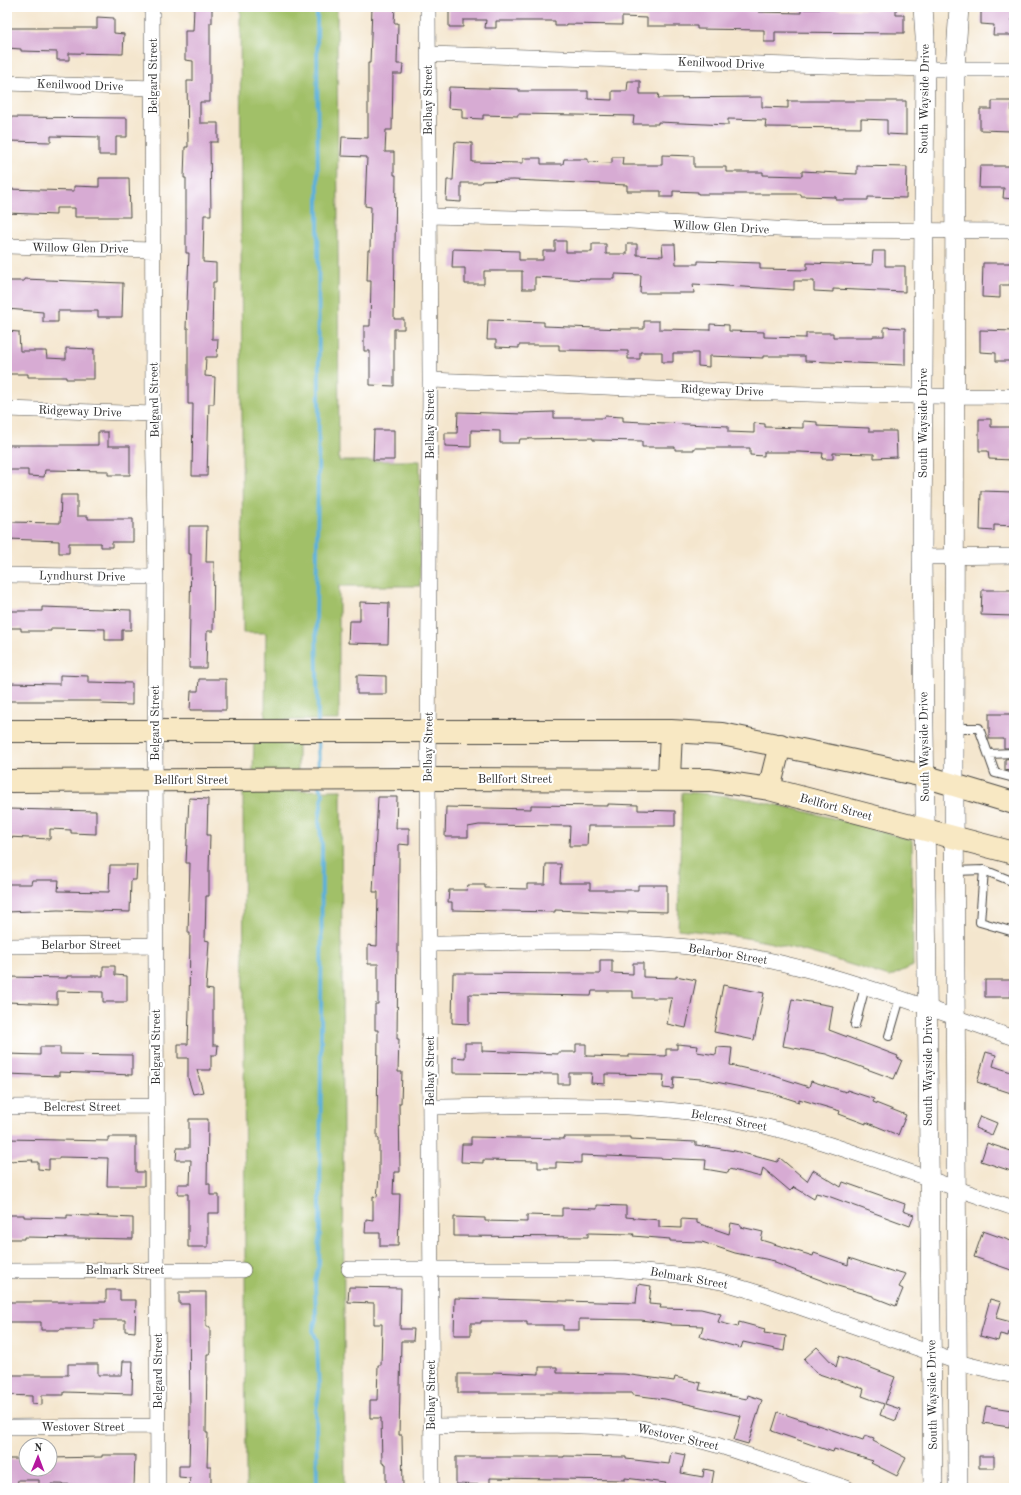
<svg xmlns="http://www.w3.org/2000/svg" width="1021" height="1495" font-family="'Old Standard TT',serif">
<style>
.green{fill:#a1c068;stroke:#66764a}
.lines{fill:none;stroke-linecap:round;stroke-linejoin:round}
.stream{stroke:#5db1d9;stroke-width:4}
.building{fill:#d7abd3}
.service-casing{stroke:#494743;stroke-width:10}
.minor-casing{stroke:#494743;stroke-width:16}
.tertiary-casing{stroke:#494743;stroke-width:20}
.secondary-casing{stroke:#494743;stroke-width:24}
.service{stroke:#fff;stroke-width:8}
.minor{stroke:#fff;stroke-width:15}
.tertiary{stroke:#fff;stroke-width:19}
.secondary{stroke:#f8e8c3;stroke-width:22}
.labels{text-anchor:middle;stroke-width:4;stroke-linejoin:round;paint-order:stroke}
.street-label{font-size:12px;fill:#2b2b2b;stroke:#fff}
</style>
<rect width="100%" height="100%" fill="#fff"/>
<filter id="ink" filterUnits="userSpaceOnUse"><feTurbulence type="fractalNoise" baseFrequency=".025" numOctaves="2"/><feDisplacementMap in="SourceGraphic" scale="8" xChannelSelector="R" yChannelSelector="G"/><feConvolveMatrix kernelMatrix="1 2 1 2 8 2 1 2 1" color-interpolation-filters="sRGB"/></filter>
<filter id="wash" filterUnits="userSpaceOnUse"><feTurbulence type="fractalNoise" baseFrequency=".012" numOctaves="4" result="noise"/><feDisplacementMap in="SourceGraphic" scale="16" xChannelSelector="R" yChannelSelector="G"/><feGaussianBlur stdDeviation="0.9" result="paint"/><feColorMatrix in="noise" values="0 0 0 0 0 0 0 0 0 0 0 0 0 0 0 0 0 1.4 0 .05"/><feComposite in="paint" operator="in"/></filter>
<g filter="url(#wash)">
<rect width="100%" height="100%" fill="#f4e6ce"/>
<!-- green -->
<path class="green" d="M240 7H337L339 461H420V586H339V720H265L266 633H243Z
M254 737H298V772L253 773Z
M341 790 345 1488H246L243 791Z
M682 792C761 796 836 819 912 840L913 966 889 977C853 965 817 954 781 945 747 937 713 933 678 929Z"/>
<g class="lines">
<!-- stream -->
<path class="stream" d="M317 7 319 403 316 621 318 724
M318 737 319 772
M317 1488 316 1411 319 1392 317 1341 313 1330 316 1319 315 1281 319 1263 320 1228 322 846 319 821 323 793 319 787"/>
</g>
<g id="blocks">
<!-- building -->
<path class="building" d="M194 7H212V23H210V102H200V123H218V142H210L211 215H204L203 262 216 263V282H213L212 339H218L217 357H206L205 376 215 377 214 404H209L207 476H192L193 404H188V328H186L189 253H186V178H184L185 147H188L187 81H193V61L185 60V31H193Z
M372 7H395L394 23H398L397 64H403L402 74H393L392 130H386L385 152H394V175H396L394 319H404V329H394V386L370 385V351H364V326H370L371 281H367L368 250H370L371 207 365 206 367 157 341 156 342 137 368 138V63H370Z
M449 7H759V12L801 13V9H820V7H832V9L879 10V8H896V15H904V33L775 32V42H764V30L697 29V26H647V18L622 17V25L566 24V26H555V21H496V28H485L486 20H463V27H449Z
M1001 7H1012V35H993L994 25 981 24V8L1001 9Z
M97 17 114 18V33L124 34 123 54 69 53V60H57V52L21 51V49L7 48V28H97Z
M628 81H640V94H659L658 98 762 97V107L788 108V101H906V135L887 134V120L861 119V128L765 127 766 120 728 119V125L658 122V124H633L634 116 518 114V116L483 115V119L462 118V109L448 108 449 87 519 89V91H588V99L612 100V91H627Z
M992 101H1012L1011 131 980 130V109H992Z
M7 117 127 118V137H116V155H99V137L51 136V142L7 141Z
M455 142 472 143V162L523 163V158H541V164H563L564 159H588V162L612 163V157H623L622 165H662V155L694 156V167H726V172H763V175L802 176V171L857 174V166L907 167 906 198 868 197V200H836V197L801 196V194H698V192L673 191V197H661V191H627V185L513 180 482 181 481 183H461V202L446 201 447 180H453Z
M980 166H1014L1013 199 1003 198 1004 188H979Z
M99 178H129L130 217H75V208H56V215L7 213V189L74 191V186L99 187Z
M555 241H566V252H592V244H606V254H627V244H637V255L663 256 662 244H675L676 264H698V261L760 263V269L807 270V263L872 265 873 251H885V266H905V292L833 289V292L814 291V281H794V290L693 284 694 293H640L641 275 615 274V279H589V280L535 277V289H522V271H484V284H465V268H452L453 249 519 251V260H543V251H555Z
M983 263H1011L1010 285H1000V298L982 297Z
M24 279 123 283 122 317H98V311H58V322H43V312L7 309V281H24Z
M488 320 544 322V326L622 329H644V321H659V329L710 330V324L729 325V331L764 332V337L806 338V333H833V337H873V336H884V327L905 328V365L805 361V356H763V358L709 356V367L698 366V353H673V362H662V352H640V359H628V351L559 350V345H519V348L496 347V340H487Z
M980 330 1014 331V361H996V353L980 352Z
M7 331 19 332 20 351H46L47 358 66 359V348L94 349V379H66V377H28V374H7Z
M458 412 524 414V413L554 412V418H604L605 416 623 417V421L728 426V432L754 433V423L765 424V427L803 428V421L817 422V426L869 428V431H896L897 457 874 458V454L833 453V459H822L823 453 799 452H764V456L750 455V448H694V450H675V447H642V441L593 440V438L520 439 519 443H500V431L471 430V447L445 446V433H457Z
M979 419H991V427H1012V460L989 459 988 451H979Z
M374 430H394V460H373Z
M98 432H108V446H130V475H108V471L45 470 44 477 28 476V470H7V445H98Z
M981 491 1014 492V526L994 525V531L980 530Z
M61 495H77V516H88V519H133V542H112V547H101V543H69V553H59V541L7 539V522L60 523Z
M189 526H207L206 562H214L213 631H207L206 668H189L191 554H189Z
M982 590H1013V616L981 615Z
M360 602 389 603 388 644 348 643 349 621H360Z
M42 607 131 610V630H122V640H105V629L51 628V631H21V628H7V611H42Z
M60 675 88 676V682L132 683V705L101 704 102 701H7V683L60 684Z
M357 675 386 676V694H357Z
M199 679H226V710H190L191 691H198Z
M989 714H1014V748H1004V739H989Z
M1014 758V772L1005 770V759Z
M378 797H397L396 828H409V845L399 844V859L397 1039H399L398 1072H402L401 1103H399L400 1172H394L393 1194H400L398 1246H380V1233H365L366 1219 373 1220V1196L377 1197 379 1177V1138H377L378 1030H375V1004H378V964H368V945L377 946 378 892H373Z
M189 798 208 799 207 835H210L209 870V896H206L205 940 209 941 206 989 213 990V1045H218L217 1055H211V1070H197L203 1092 193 1094 188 1078V1058H178V1044H188L189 1010 190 933H188L190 863H186Z
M608 804 638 805V810L675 811V826H588L587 846H569L570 826 479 825 468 827V837H445L446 807 531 809V805L608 806Z
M7 809 96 811V834L71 833V830L50 829V839L7 837Z
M546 864H561L560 883H590V890H638V885H667V912L628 911V913L555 910V912L452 910V902H448L449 890H467L468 885H485V888L527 889V884H545Z
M110 865H137L136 880H131L130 912 58 910 7 912V884H31L32 880H59L58 891 109 892Z
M600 960H612V973L633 974V963H643V977L676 978V976L696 980 686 1028 667 1024 672 998H633V991H592L591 996 469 994V1024L452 1023 453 973 600 974Z
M103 966H115V975L127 976V1002H103V992L57 991V1004L7 1002V977L67 978V976H103Z
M985 980H1011V997H985Z
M723 985 764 993 754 1040 714 1032Z
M792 999 833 1006 829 1030 898 1056 897 1058 902 1060 894 1079 826 1054 783 1046Z
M465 1043H482V1051L558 1054V1052H576V1044H586V1056L629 1057V1055L666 1056V1049H677V1044L698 1046 697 1052 716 1055 717 1047 732 1048 730 1065 765 1073 809 1087 811 1081 846 1092 847 1090 874 1099 873 1102 906 1115 898 1135 866 1122V1124L839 1114 840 1111 799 1099V1102L771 1093 701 1079 674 1077 673 1089 663 1088 664 1075 605 1074V1084L591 1083 592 1073H569V1084H558V1074L453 1073V1057L465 1058Z
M40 1047H60V1054L132 1055V1075L59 1072V1076L7 1074V1054L40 1055Z
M986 1052 996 1055 993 1066 1014 1073V1094L977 1082Z
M980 1116 997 1123 992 1135 975 1128Z
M189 1119H208L207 1184H210V1195H219V1213H208V1247H188V1194H178V1184H190L191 1160H176L177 1148H189Z
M108 1137H136V1172H144V1186H107L108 1158 59 1157V1159H49V1170L38 1169V1162H32L33 1160 7 1161V1139L108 1141Z
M471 1137 564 1139V1137H630V1139L696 1142V1145L735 1151 777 1162 780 1158 807 1181 813 1170 841 1187 843 1182 905 1204 903 1211 914 1215 910 1226 828 1196 816 1193 814 1199 794 1187 790 1191 763 1168 761 1177 729 1169 728 1173 705 1169 706 1160 581 1155V1163L556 1162V1168H538V1161L483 1160V1163L461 1162 462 1144H471Z
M987 1143 1014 1152V1172L981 1161Z
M597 1205 626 1206V1217L659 1220V1227L681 1228V1219L697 1220V1223L729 1234 731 1223 741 1225V1227L763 1232 761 1240 813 1256 814 1253 848 1265 849 1258 894 1273 895 1271 906 1274 899 1287 903 1289 896 1306 873 1297V1296L834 1285 775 1263V1261L735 1253 702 1242 670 1241V1239L633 1236 634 1234 588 1233V1237L454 1236V1217L485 1218V1221L527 1222V1215L562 1216V1208L597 1209Z
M7 1215H24V1217L67 1218V1215L133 1218V1239L24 1237V1239H7Z
M983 1231 1014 1242V1271L974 1257Z
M638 1284 651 1286 649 1304 661 1305 660 1308 701 1309 721 1314 718 1322 738 1327 739 1322 765 1329 764 1333 786 1336 784 1351 743 1342 741 1348 700 1337 703 1326 671 1325V1324L641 1320 579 1319V1330H563V1325H527V1321H481V1323H471V1335H454L455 1298 636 1303Z
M349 1287 401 1288 400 1329H414L413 1341H401L399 1435H402L403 1488H386V1464L382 1463 381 1418H370V1400H377L378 1365H381L382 1324H374V1303L348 1302Z
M106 1290H120V1300H136L135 1332 125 1331V1320H94V1329H60V1330H41V1322H7V1302H106Z
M179 1292H206V1327H210V1354H207L206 1433H208L207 1466H211V1488H189L190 1478 179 1477V1466H189L190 1422 189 1304H179Z
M990 1299 1001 1302 996 1318 1011 1322 1008 1336 1000 1334 998 1341 980 1336Z
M817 1347 836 1367 839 1356 895 1377 885 1404 900 1409 896 1421 880 1415 884 1404 862 1396 864 1389 816 1373 804 1359Z
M123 1361H133L132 1394 64 1392V1395H42V1405L32 1404V1396L7 1395V1375H68V1364H98V1375H122Z
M539 1367H557V1373L624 1374 674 1381 675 1377 701 1383 699 1390 747 1399 748 1395 762 1400 748 1444 734 1440 741 1416 665 1399 633 1395V1393H458V1374H493V1372L539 1374Z
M986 1406 1012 1410 1009 1427 983 1423Z
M778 1412 863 1440 865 1435 874 1438 873 1441 906 1458 897 1476 871 1463 873 1461 834 1449 833 1452 772 1431Z
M671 1452 685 1455 681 1473 703 1477 704 1469 714 1471 711 1488H665L666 1483 625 1478V1480L490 1478V1485L456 1484V1457H564V1456L626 1457V1459L669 1464Z
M102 1455H135L134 1488H110V1486L101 1485 51 1484V1488H39V1480H18L17 1487H7V1459H26V1469H50V1458L102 1457Z
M979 1456H994V1468H979Z"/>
</g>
</g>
<g filter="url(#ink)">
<use href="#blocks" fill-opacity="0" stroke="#494743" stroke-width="1"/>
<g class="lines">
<defs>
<path id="service" d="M954 728H979L995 773 1014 778
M989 754 1014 753
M984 870 980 922 1014 932
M954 871 984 870 1014 882
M855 1025 865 987
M889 1036 900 998"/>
<path id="minor" d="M152 7 153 414 156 577 155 731 158 1488
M428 7 430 380 428 779 432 1488
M428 54 925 69H1014
M7 83 153 88
M428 216 611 220 795 230 1014 231
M7 246 153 250
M430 380C625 387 820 398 1014 396
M7 409 153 414
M922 557 1014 556
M7 575 156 577
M429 944C515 943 603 938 689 947 802 959 908 1001 1014 1038
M7 946 156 945
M7 1107 156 1106
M430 1107C531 1106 632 1100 732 1119 829 1138 920 1178 1014 1208
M349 1269H612L688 1276 722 1282 762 1294 957 1362 1014 1376
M7 1271 243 1270
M431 1426 550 1425 642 1428 687 1437 720 1446 847 1488
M7 1427 158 1426"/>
<path id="tertiary" d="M923 7 925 37 922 557 933 1488
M958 1488 954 797 955 69 959 7"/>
<path id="secondary" d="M7 731H671L722 734 831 756 924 776 1014 803
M669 778 671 731
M7 781 428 779 710 780 769 789 1014 853
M769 789 780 745"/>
</defs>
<!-- service casing -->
<use href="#service" class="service-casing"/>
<!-- minor casing -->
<use href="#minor" class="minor-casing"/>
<!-- tertiary casing -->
<use href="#tertiary" class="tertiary-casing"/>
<!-- secondary casing -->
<use href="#secondary" class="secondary-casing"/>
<!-- service -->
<use href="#service" class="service"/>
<!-- minor -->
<use href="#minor" class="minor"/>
<!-- tertiary -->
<use href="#tertiary" class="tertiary"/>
<!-- secondary -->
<use href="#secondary" class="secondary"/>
</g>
</g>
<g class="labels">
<!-- street labels -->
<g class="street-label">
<text transform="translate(721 63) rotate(2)" y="4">Kenilwood Drive</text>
<text transform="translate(153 76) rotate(-90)" y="4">Belgard Street</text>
<text transform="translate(80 85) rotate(2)" y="4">Kenilwood Drive</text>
<text transform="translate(924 99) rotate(-89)" y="4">South Wayside Drive</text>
<text transform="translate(428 100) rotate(-90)" y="4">Belbay Street</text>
<text transform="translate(721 227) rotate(3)" y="4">Willow Glen Drive</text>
<text transform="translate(80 248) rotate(1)" y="4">Willow Glen Drive</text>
<text transform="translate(722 390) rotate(2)" y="4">Ridgeway Drive</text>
<text transform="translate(154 400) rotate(-91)" y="4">Belgard Street</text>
<text transform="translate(80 411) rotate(2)" y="4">Ridgeway Drive</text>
<text transform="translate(923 423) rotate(-90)" y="4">South Wayside Drive</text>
<text transform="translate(430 424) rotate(-90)" y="4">Belbay Street</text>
<text transform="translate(82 576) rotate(1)" y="4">Lyndhurst Drive</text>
<text transform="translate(155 723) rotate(-90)" y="4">Belgard Street</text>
<text transform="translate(428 747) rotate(-89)" y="4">Belbay Street</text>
<text transform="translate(924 747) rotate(-91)" y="4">South Wayside Drive</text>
<text x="515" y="783">Bellfort Street</text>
<text x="191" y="784">Bellfort Street</text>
<text transform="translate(836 807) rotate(15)" y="4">Bellfort Street</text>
<text x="81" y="949">Belarbor Street</text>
<text transform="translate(728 954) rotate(9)" y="4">Belarbor Street</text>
<text transform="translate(156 1047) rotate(-90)" y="4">Belgard Street</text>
<text transform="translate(430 1071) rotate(-90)" y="4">Belbay Street</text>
<text transform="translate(928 1071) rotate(-90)" y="4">South Wayside Drive</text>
<text x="82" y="1111">Belcrest Street</text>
<text transform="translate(729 1120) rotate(10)" y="4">Belcrest Street</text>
<text x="125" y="1274">Belmark Street</text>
<text transform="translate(689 1278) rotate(10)" y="4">Belmark Street</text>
<text transform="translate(158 1371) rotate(-90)" y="4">Belgard Street</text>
<text transform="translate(431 1395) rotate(-90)" y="4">Belbay Street</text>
<text transform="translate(932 1395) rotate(-91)" y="4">South Wayside Drive</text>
<text x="83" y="1431">Westover Street</text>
<text transform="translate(678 1437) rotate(13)" y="4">Westover Street</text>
</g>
</g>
<!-- margin -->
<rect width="1021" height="1495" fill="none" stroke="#fff" stroke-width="24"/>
<!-- north arrow -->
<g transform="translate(38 1457) rotate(1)"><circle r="19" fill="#ffffff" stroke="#aaaaaa"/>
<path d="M0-3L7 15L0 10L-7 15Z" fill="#b5179e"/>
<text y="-6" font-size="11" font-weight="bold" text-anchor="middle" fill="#2b2b2b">N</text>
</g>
</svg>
